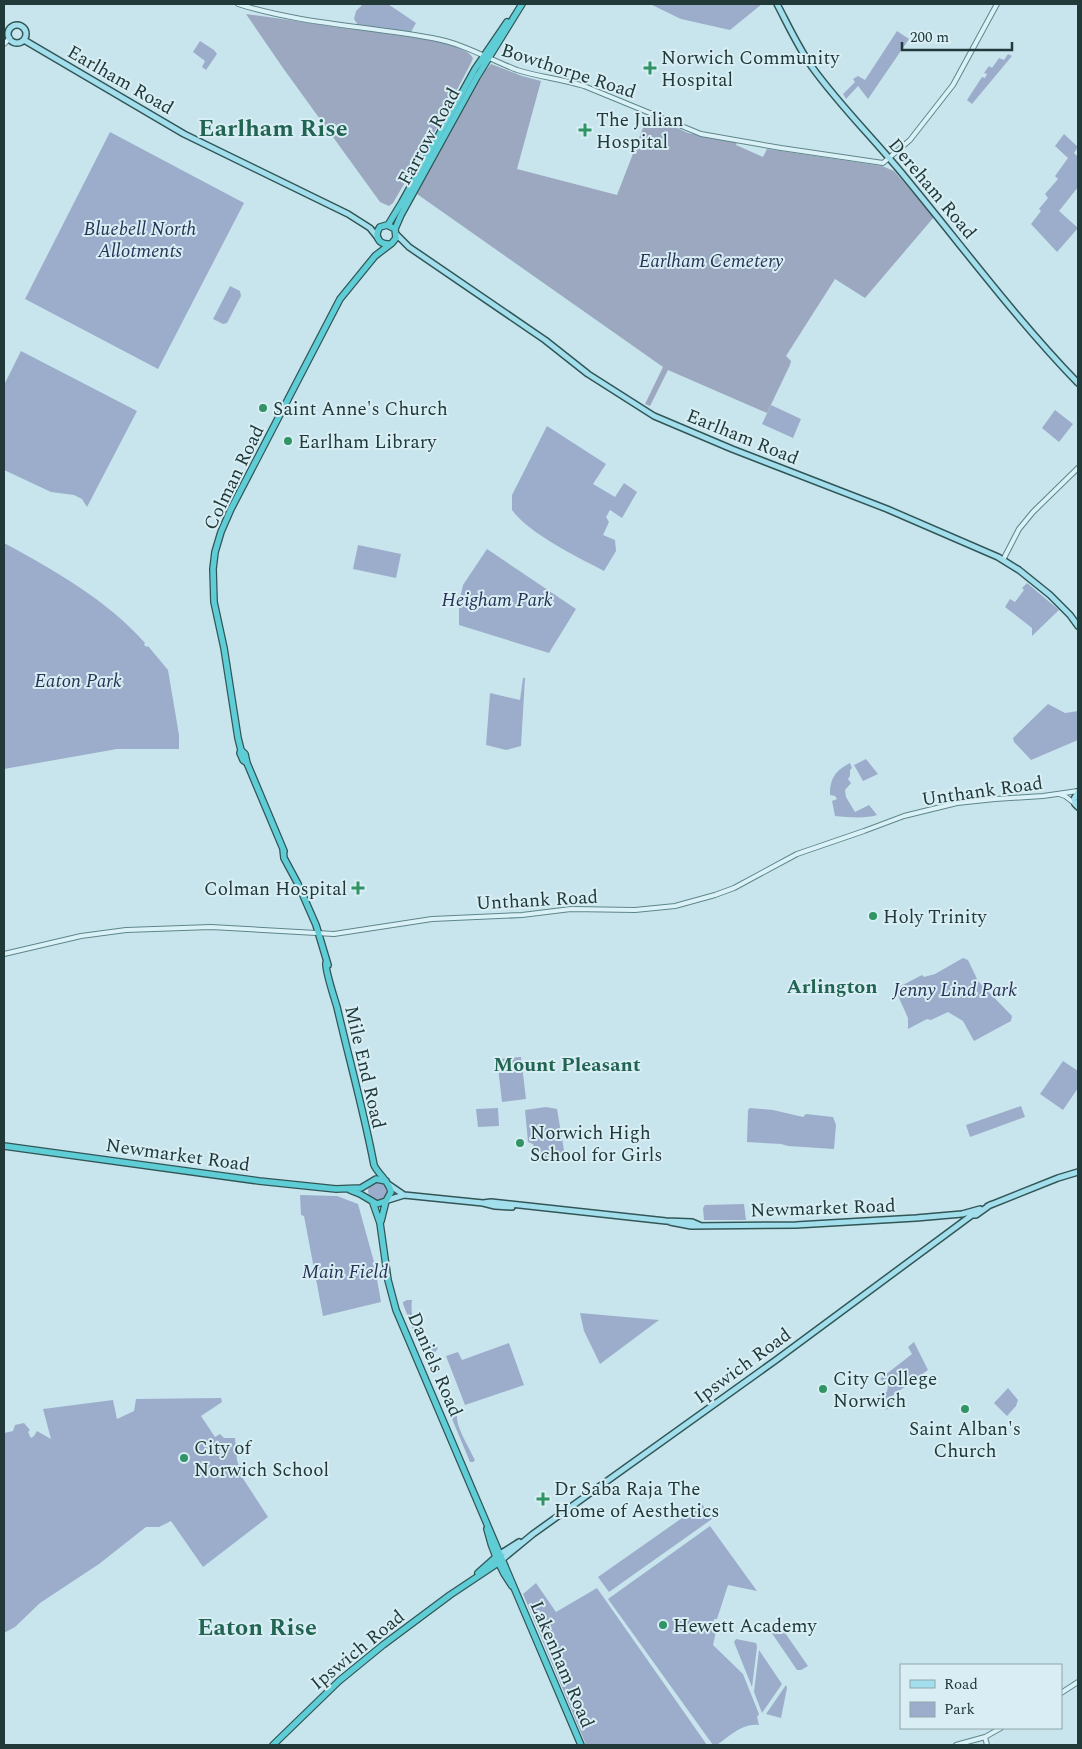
<svg xmlns="http://www.w3.org/2000/svg" width="1082" height="1749" font-family="Spectral,serif">
<style>
.green{fill:#9cadcb}
.cemetery{fill:#9ba8c0}
.lines{fill:none;stroke-linecap:round;stroke-linejoin:round}
.minor-casing{stroke:#5e8688;stroke-width:6}
.major-casing{stroke:#325656;stroke-width:8}
.highway-casing{stroke:#325656;stroke-width:8}
.minor{stroke:#dbf1f8;stroke-width:4}
.major{stroke:#a3deed;stroke-width:5}
.highway{stroke:#5fcdd6;stroke-width:5.5}
.poi-dot{fill:#319464;stroke:#d8eef4;stroke-width:2}
.labels{text-anchor:middle;stroke-width:4;stroke-linejoin:round;paint-order:stroke}
.poi-label{font-size:19px;fill:#213939;stroke:#d8eef4;text-anchor:start}
.street-label{font-size:19px;fill:#213939;stroke:#d8eef4}
.park-label{font-size:19px;font-style:italic;fill:#283255;stroke:#d8eef4}
.neighbourhood-label{font-size:20px;font-weight:bold;fill:#226452;stroke:#d8eef4}
.district-label{font-size:24px;font-weight:bold;fill:#226452;stroke:#d8eef4}
</style>
<rect width="100%" height="100%" fill="#c8e5ed"/>
<!-- green -->
<path class="green" d="M363 4H388L416 23 411 32 358 25 354 19 356 11Z
M650 4H762L730 30 681 19Z
M897 31 909 39 868 99 858 86 846 99 843 94 855 82 853 79 858 76 865 80Z
M200 41 214 50 217 54 206 70 202 67 205 61 193 52Z
M1008 54 1012 56 972 104 967 100 982 77 985 78 987 74 984 73 989 66 992 68 999 58 1004 60Z
M110 132 244 203 158 369 25 299Z
M1064 134 1078 147 1074 153 1078 157V187L1059 211 1078 228 1057 252 1031 224 1041 211 1039 209 1048 198 1045 194 1058 179 1055 176 1068 158 1055 146Z
M230 286 240 291 241 296 227 323 223 324 213 319Z
M21 351 137 411 87 507 82 499 74 495 51 492 4 470V385Z
M771 405 801 419 793 438 762 424Z
M1055 410 1073 424 1059 442 1042 428Z
M547 426 606 464 593 484 615 497 624 483 637 492 622 518 610 510 606 517 609 522 603 535 615 540 616 551 604 571C576 556 531 535 512 510V495Z
M4 543C54 570 107 600 145 643L144 645 147 647 148 646 168 670 179 735V749H117L4 769Z
M358 545 401 554 396 578 353 569Z
M487 549 576 609 549 653 459 625V603L463 585Z
M1027 583 1059 610 1032 636V628L1005 607 1010 599 1015 602 1024 590 1022 588Z
M523 678H525L521 746 506 750 486 745 490 693 520 700Z
M1048 704 1065 713 1078 711V740L1031 760 1014 742 1013 738Z
M866 759 878 774 863 781 854 765Z
M850 763 852 768 850 770V776L848 779 851 783 845 790 846 797 855 812 869 805 877 815C865 819 848 817 835 816L832 801 837 799 835 796 830 795C830 778 835 771 850 763Z
M963 958 968 960 978 981 1012 1016 1011 1021 974 1041 963 1021 948 1012 931 1020 927 1019 908 1029V1018L895 989 922 975 924 977 935 974Z
M521 1057 526 1099 502 1102 497 1059Z
M1063 1061 1078 1071V1088L1063 1110 1040 1094Z
M1021 1106 1025 1117 970 1137 966 1125Z
M546 1107 557 1109 565 1156 537 1162 533 1144 528 1142 525 1110Z
M498 1108 499 1126 478 1127 476 1109Z
M750 1108 773 1110 803 1117 806 1114 833 1117 836 1125 834 1149 788 1146 781 1144 747 1142 748 1110Z
M368 1191a10 10 0 1 1 20 0a10 10 0 1 1-20 0Z
M300 1195 337 1196 358 1204 374 1262 381 1302 323 1316 304 1216 301 1215Z
M744 1204 746 1220H704L703 1208 705 1205Z
M407 1300H412C410 1314 414 1328 424 1339 428 1342 434 1345 438 1348L433 1355C418 1350 409 1318 403 1304V1302Z
M580 1313 659 1320 600 1364 584 1331Z
M914 1342 928 1370 892 1396 896 1403 886 1410 877 1397 884 1392H887L888 1385 880 1379 912 1354 908 1347Z
M509 1343 524 1385 465 1405 446 1356 458 1352 462 1360Z
M1008 1388 1018 1400 1016 1406 1007 1416 994 1403Z
M221 1398 222 1402 201 1416 215 1437 220 1434 224 1438H235L237 1460 242 1477 268 1517 203 1567 171 1521 159 1527H146L99 1564 40 1603 15 1627 4 1633V1433L13 1431 15 1425 24 1423 30 1430 28 1432 31 1438 34 1436 37 1431 51 1439 43 1409 113 1400 117 1419 134 1411 136 1399Z
M450 1414H453L457 1416C456 1427 470 1449 475 1460L473 1462H470Z
M702 1504 712 1519 609 1592 598 1577Z
M710 1526 757 1591 728 1585 717 1619H714L713 1626 717 1627 713 1645 743 1674 759 1714 757 1717 759 1725C742 1723 730 1736 717 1745H713L608 1599Z
M536 1583 556 1612 597 1588 707 1745H586L523 1594Z
M774 1627H781L808 1666 801 1670H797L771 1632Z
M736 1639 756 1643 757 1647 752 1687 734 1642Z
M759 1650 782 1684 762 1713 754 1692Z
M786 1685 787 1688 781 1718 766 1714Z"/>
<!-- cemetery -->
<path class="cemetery" d="M246 14 424 39C437 42 466 46 473 58L471 63 439 124 393 203 389 206 380 202 283 68Z
M491 64 522 76 541 81 517 169 617 195 648 115 688 133 737 142 736 145 763 157 767 149 882 166 894 171 934 217 865 298 835 279 786 356 791 361 790 365 767 413 668 370 650 406 645 404 663 367 417 194 485 71Z"/>
<g class="lines">
<defs>
<path id="minor" d="M238 4C301 24 367 26 432 38 462 43 489 59 517 70 539 77 562 79 584 86L701 134 781 148 883 163 910 140 953 85 997 4
M4 44 10 38
M1003 560 1019 529 1033 512 1078 468
M1059 794 1065 796 1074 803
M4 954 81 936 126 930 211 927 334 934 432 919 522 915 571 909 635 910 675 906 715 895 734 888 797 854 864 831 904 816 957 803 995 799 1043 796 1078 791
M1061 1693 1078 1682
M985 1737 987 1745
M956 1745 985 1737 1001 1728"/>
<path id="major" d="M777 4C788 25 798 47 812 67 840 106 875 140 905 177 962 246 1016 319 1078 383
M8 34a9 9 0 1 1 18 0a9 9 0 1 1-18 0Z
M24 40 184 134 348 214 370 228 378 238
M397 235 409 247 545 340 588 374 654 416 732 449 887 509 998 557 1019 570 1050 595 1070 615 1078 626
M1078 792 1074 799 1075 804 1078 807
M388 1184 404 1195 483 1203 495 1206 512 1207
M388 1200 404 1195
M483 1203 491 1202 666 1221 692 1222 699 1225
M988 1206 1058 1178 1078 1172
M670 1222 691 1226 796 1225 916 1218 962 1214 980 1209
M500 1554 519 1542
M499 1562 533 1534 776 1360 972 1215H976L990 1205"/>
<path id="highway" d="M388 225 402 202 475 69 507 22
M395 229 401 215 477 77 522 4
M241 750 245 754 247 763 284 851
M247 763 243 760 240 753 241 750 238 738 224 648 214 602 213 569 215 552 221 532 231 509 340 299 375 256 392 243 396 238 395 229 387 225 380 227C374 235 378 244 388 244
M283 849 284 858 298 884 316 925 328 965
M326 963C325 970 334 997 337 1007 349 1059 364 1112 374 1165 378 1174 389 1181 391 1192L386 1201 377 1204 360 1194 350 1190
M4 1146 259 1181 336 1189 361 1188 376 1179 386 1181
M373 1203 380 1223 388 1280 396 1310 581 1745
M381 1221 386 1201
M487 1529C492 1550 499 1568 512 1586
M478 1573 497 1556
M273 1745 339 1681 383 1645 450 1595 498 1563"/>
</defs>
<!-- minor casing -->
<use href="#minor" class="minor-casing"/>
<!-- major casing -->
<use href="#major" class="major-casing"/>
<!-- highway casing -->
<use href="#highway" class="highway-casing"/>
<!-- minor -->
<use href="#minor" class="minor"/>
<!-- major -->
<use href="#major" class="major"/>
<!-- highway -->
<use href="#highway" class="highway"/>
</g>
<!-- markers -->
<g class="poi-dot">
<path d="M647.5 60.5h5v5h5v5h-5v5h-5v-5h-5v-5h5z"/>
<path d="M582.5 122.5h5v5h5v5h-5v5h-5v-5h-5v-5h5z"/>
<circle cx="263" cy="408" r="5"/>
<circle cx="288" cy="441" r="5"/>
<path d="M355.5 880.5h5v5h5v5h-5v5h-5v-5h-5v-5h5z"/>
<circle cx="873" cy="916" r="5"/>
<circle cx="520" cy="1143" r="5"/>
<circle cx="823" cy="1389" r="5"/>
<circle cx="965" cy="1409" r="5"/>
<circle cx="184" cy="1458" r="5"/>
<path d="M540.5 1491.5h5v5h5v5h-5v5h-5v-5h-5v-5h5z"/>
<circle cx="663" cy="1625" r="5"/>
</g>
<g class="labels">
<!-- poi labels -->
<g class="poi-label">
<text x="661" y="64">Norwich Community<tspan x="661" dy="22">Hospital</tspan></text>
<text x="596" y="126">The Julian<tspan x="596" dy="22">Hospital</tspan></text>
<text x="273" y="415">Saint Anne's Church</text>
<text x="298" y="448">Earlham Library</text>
<text x="347" y="895" text-anchor="end">Colman Hospital</text>
<text x="883" y="923">Holy Trinity</text>
<text x="530" y="1139">Norwich High<tspan x="530" dy="22">School for Girls</tspan></text>
<text x="833" y="1385">City College<tspan x="833" dy="22">Norwich</tspan></text>
<text x="965" y="1435" text-anchor="middle">Saint Alban's<tspan x="965" dy="22">Church</tspan></text>
<text x="194" y="1454">City of<tspan x="194" dy="22">Norwich School</tspan></text>
<text x="554" y="1495">Dr Saba Raja The<tspan x="554" dy="22">Home of Aesthetics</tspan></text>
<text x="673" y="1632">Hewett Academy</text>
</g>
<!-- street labels -->
<g class="street-label">
<text transform="translate(569 70) rotate(18)" y="7">Bowthorpe Road</text>
<text transform="translate(121 79) rotate(30)" y="7">Earlham Road</text>
<text transform="translate(428 136) rotate(-61)" y="7">Farrow Road</text>
<text transform="translate(933 188) rotate(50)" y="7">Dereham Road</text>
<text transform="translate(743 436) rotate(22)" y="7">Earlham Road</text>
<text transform="translate(233 477) rotate(-64)" y="7">Colman Road</text>
<text transform="translate(982 790) rotate(-8)" y="7">Unthank Road</text>
<text transform="translate(537 899) rotate(-3)" y="7">Unthank Road</text>
<text transform="translate(366 1067) rotate(77)" y="7">Mile End Road</text>
<text transform="translate(178 1154) rotate(8)" y="7">Newmarket Road</text>
<text transform="translate(823 1207) rotate(-2)" y="7">Newmarket Road</text>
<text transform="translate(436 1364) rotate(67)" y="7">Daniels Road</text>
<text transform="translate(742 1365) rotate(-36)" y="7">Ipswich Road</text>
<text transform="translate(357 1649) rotate(-39)" y="7">Ipswich Road</text>
<text transform="translate(563 1664) rotate(67)" y="7">Lakenham Road</text>
</g>
<!-- park labels -->
<g class="park-label">
<text x="140" y="235">Bluebell North<tspan x="140" dy="22">Allotments</tspan></text>
<text x="711" y="267">Earlham Cemetery</text>
<text x="497" y="606">Heigham Park</text>
<text x="78" y="687">Eaton Park</text>
<text x="955" y="996">Jenny Lind Park</text>
<text x="345" y="1278">Main Field</text>
</g>
<!-- neighbourhood labels -->
<g class="neighbourhood-label">
<text x="832" y="993">Arlington</text>
<text x="567" y="1071">Mount Pleasant</text>
</g>
<!-- district labels -->
<g class="district-label">
<text x="273" y="136">Earlham Rise</text>
<text x="257" y="1635">Eaton Rise</text>
</g>
</g>
<!-- border -->
<rect width="1082" height="1749" fill="none" stroke="#213939" stroke-width="10"/>
<!-- legend -->
<rect x="900" y="1664" width="162" height="65" fill="#d8eef4" stroke="#8fa6a9"/>
<rect x="910" y="1680" width="25" height="8" fill="#a3deed" stroke="#8fa6a9"/>
<text x="944" y="1689" font-size="15" fill="#213939">Road</text>
<rect x="910" y="1702" width="25" height="15" fill="#9cadcb" stroke="#8fa6a9"/>
<text x="944" y="1714" font-size="15" fill="#213939">Park</text>
<!-- scale -->
<path d="M902 42v8h110v-8" fill="none" stroke="#213939" stroke-width="2.5"/>
<text x="910" y="42" font-size="15" fill="#213939" stroke="#d8eef4" stroke-width="4" paint-order="stroke">200 m</text>
</svg>
